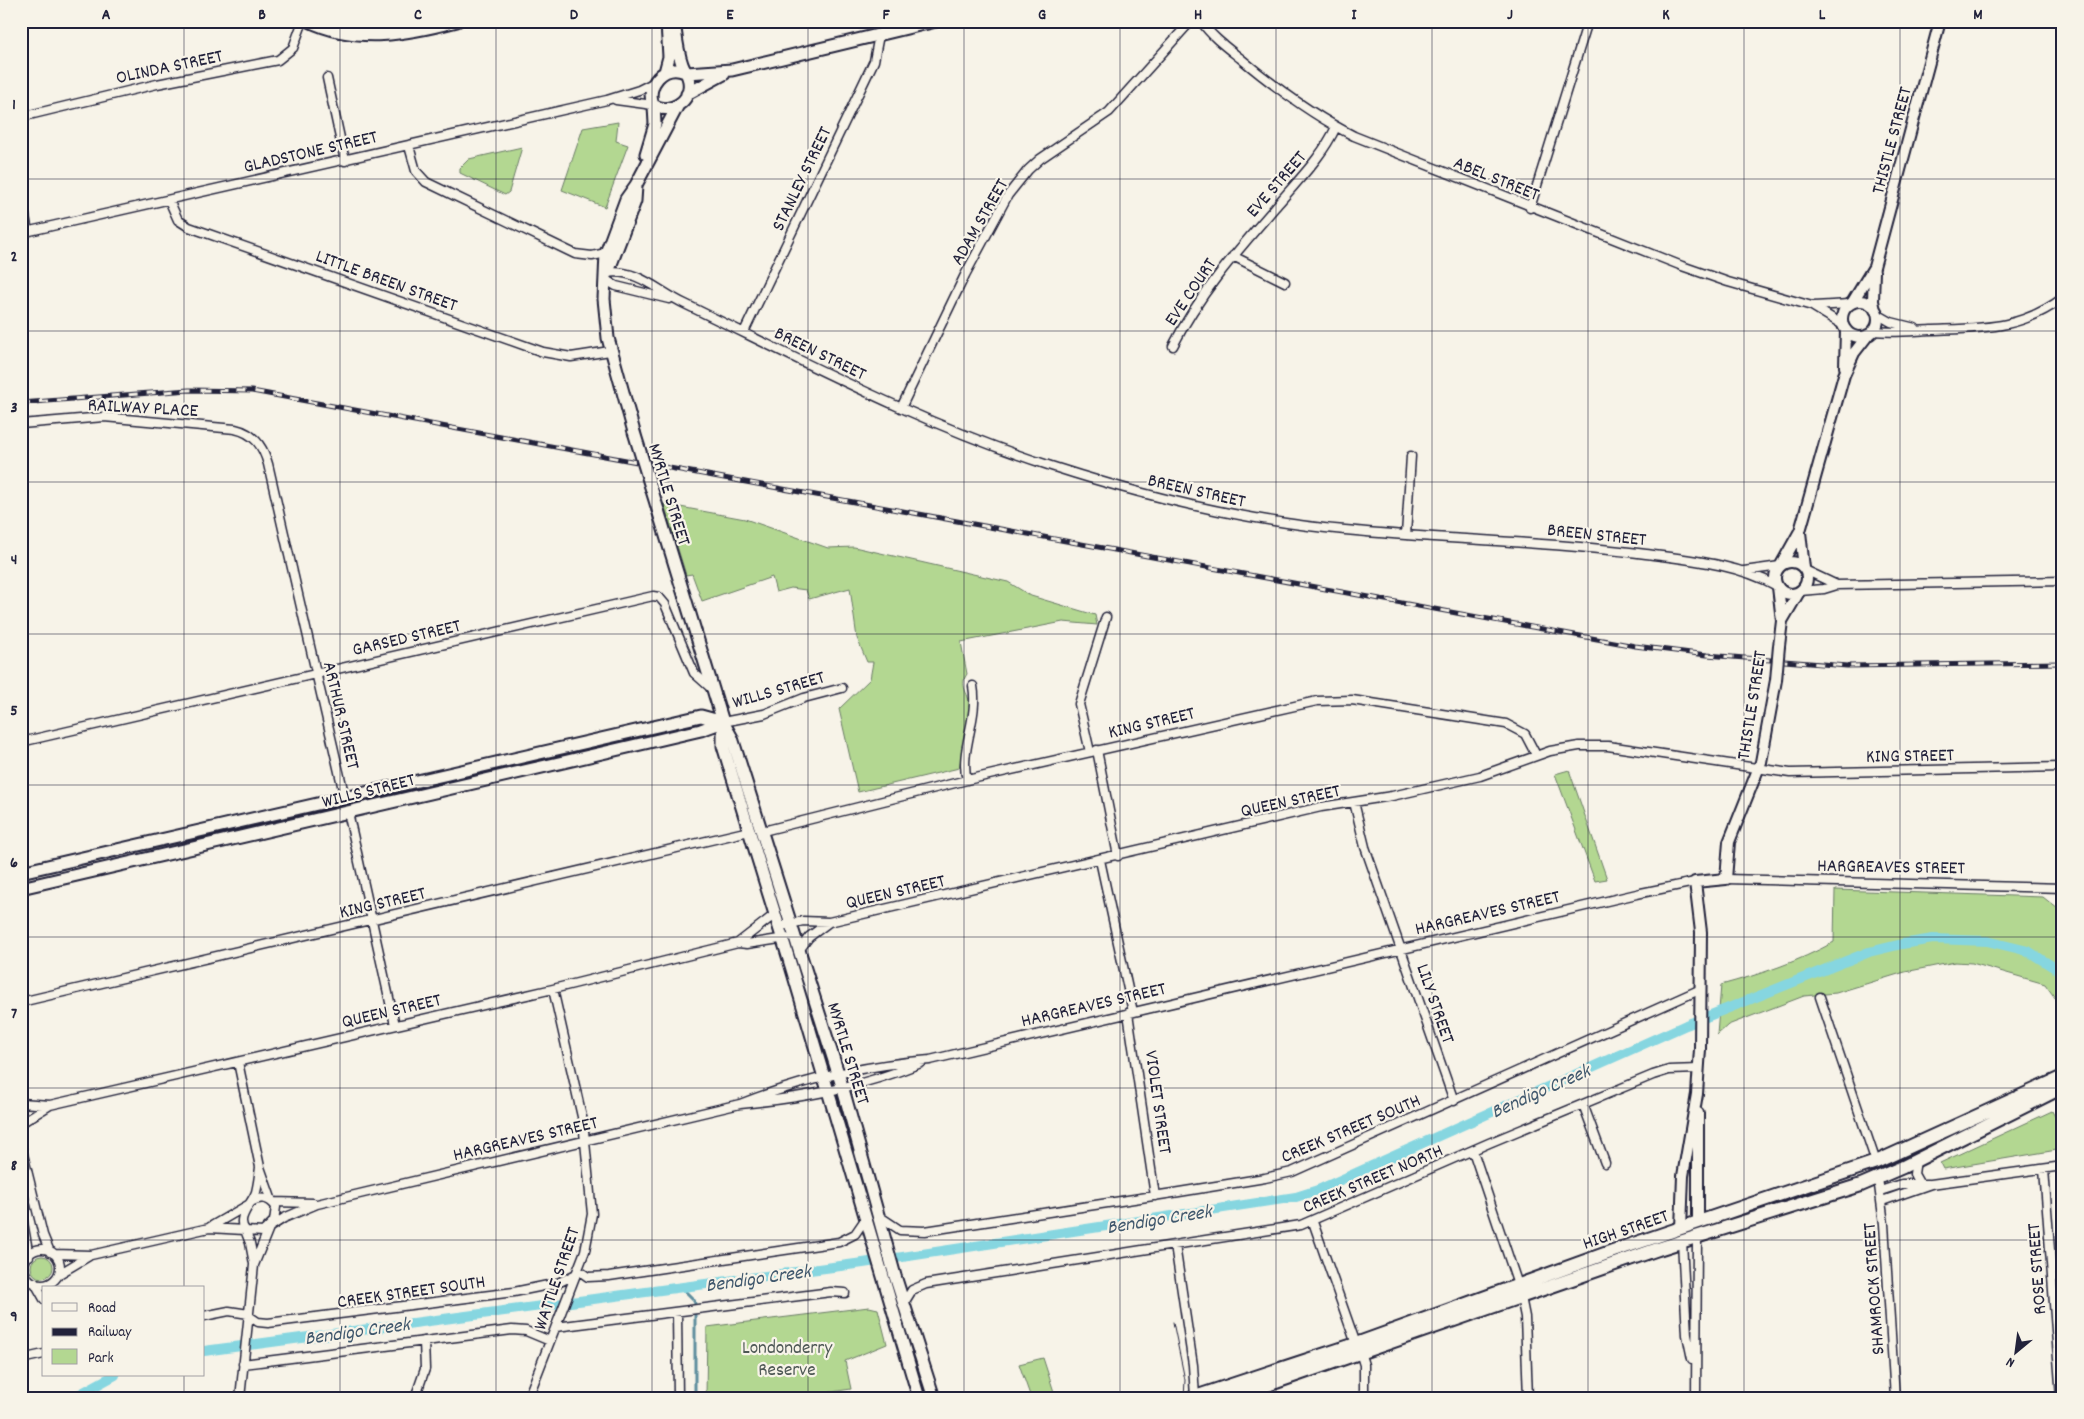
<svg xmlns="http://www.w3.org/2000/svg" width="2084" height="1419" font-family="Dekko,sans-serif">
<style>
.green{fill:#b3d791;stroke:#6a7c66}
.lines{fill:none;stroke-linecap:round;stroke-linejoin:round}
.stream{stroke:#5e8e9e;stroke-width:3}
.canal{stroke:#86d6e0;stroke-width:10}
.minor-casing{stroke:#22223b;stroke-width:11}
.tertiary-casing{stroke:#22223b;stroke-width:14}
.secondary-casing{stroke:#22223b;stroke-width:15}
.trunk-casing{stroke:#22223b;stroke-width:16}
.minor{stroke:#f7f3e8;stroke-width:8}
.tertiary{stroke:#f7f3e8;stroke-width:10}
.secondary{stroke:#f7f3e8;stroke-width:11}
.trunk{stroke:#f7f3e8;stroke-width:12}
.tram{stroke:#22223b;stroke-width:1}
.rail-casing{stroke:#22223b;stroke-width:5}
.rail{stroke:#f7f3e8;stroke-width:3;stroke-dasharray:9;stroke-linecap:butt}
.tertiary-bridge-casing{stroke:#22223b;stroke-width:14;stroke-linecap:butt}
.secondary-bridge-casing{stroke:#22223b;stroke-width:15;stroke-linecap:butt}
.tertiary-bridge{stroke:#f7f3e8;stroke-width:10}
.secondary-bridge{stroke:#f7f3e8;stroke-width:11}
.grid{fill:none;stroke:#22223b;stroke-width:1;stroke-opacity:0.55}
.labels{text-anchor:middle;stroke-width:4.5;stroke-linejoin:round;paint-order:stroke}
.street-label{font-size:19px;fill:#22223b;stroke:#f7f3e8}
.park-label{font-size:19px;fill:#4e5855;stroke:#f7f3e8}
.water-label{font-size:20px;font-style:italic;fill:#40586d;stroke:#f7f3e8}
.neatline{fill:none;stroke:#22223b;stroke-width:2}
.grid-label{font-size:16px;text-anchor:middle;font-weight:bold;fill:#22223b}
</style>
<rect width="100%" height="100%" fill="#f7f3e8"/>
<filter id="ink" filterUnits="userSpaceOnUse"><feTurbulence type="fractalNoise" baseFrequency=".02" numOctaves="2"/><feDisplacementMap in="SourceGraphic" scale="10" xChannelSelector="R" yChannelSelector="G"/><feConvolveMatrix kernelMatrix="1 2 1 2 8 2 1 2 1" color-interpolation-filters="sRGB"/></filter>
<g filter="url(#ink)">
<!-- green -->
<path class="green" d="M618 122 616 141 628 145 605 207 562 190 583 128Z
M522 147 509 192 505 195 460 173V168L469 159Z
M664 504 745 519 828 548 854 547 1008 582 1031 596 1095 615 1097 625 1063 622 961 642 967 674C959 685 968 693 970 704 972 718 962 753 959 768L858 792 839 709 870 679 873 662H867L857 638 850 588 809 599 806 590 791 588 776 592 772 577 702 601 692 574 686 575Z
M1569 770 1607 879 1595 881 1555 774Z
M1835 890 2043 897 2063 913V1009L2045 984 1972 963 1955 962 1905 972 1836 993 1804 996 1728 1025 1717 1035 1721 985C1761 974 1798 962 1834 942Z
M2052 1111 2063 1132V1149L1943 1169 1940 1163Z
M31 1267a11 11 0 1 1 22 0a11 11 0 1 1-22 0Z
M869 1307 878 1309 887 1344 845 1361 851 1389 793 1398H706L707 1327Z
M1043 1358 1056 1398H1031L1019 1364Z"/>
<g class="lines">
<!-- stream -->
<path class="stream" d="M681 1287 694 1300 695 1304V1398"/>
<!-- canal -->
<path class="canal" d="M204 1351 863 1263 1296 1197 1318 1190 1686 1025 1869 952 1902 944 1933 939 1987 941 2028 951 2063 973
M73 1398 115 1375"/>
<defs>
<path id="minor" d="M1201 21C1211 36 1226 47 1240 58 1276 88 1312 115 1354 136L1682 266 1728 282 1812 306 1843 325
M327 78 345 161
M616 100 653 105
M21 117 157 84 278 60 293 48 303 21
M409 146 416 171 426 182 575 254 592 256 606 253
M21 194 28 232
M169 200 178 220 189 227 543 352 571 357 610 351
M1530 208 1588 21
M21 233 607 100 639 90 655 82
M1233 256 1285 282
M607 273C637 268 659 292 685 304 805 362 923 425 1051 466 1147 497 1244 521 1345 530 1446 540 1546 541 1646 554 1691 560 1737 564 1777 586
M606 280 616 286 669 299
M1814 306 1850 304
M1877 314 1891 322 1915 328
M1873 331C1893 333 1911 331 1931 330 1982 328 2020 330 2063 298
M744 332 874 61 879 35
M1173 346C1200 292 1239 249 1278 204 1299 179 1322 157 1336 127
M901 408 965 275 1008 195 1028 170 1040 159 1109 112 1191 21
M21 424 104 417 235 429C254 433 263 446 268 464L345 798
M1406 535 1411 456
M1805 570 1837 585
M1744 571 1780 566
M1800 591 1824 589 1837 585 2063 581
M723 722 764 714 804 698 842 688
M21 742 653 596 659 597 665 604 694 673 713 690
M1097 750 1118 856
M1090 752 1079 704 1106 617
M967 780C959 751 979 718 973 686
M1354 802 1365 847 1454 1101
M348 812 395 1025
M763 831 967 780 1317 701 1352 700 1506 724 1525 734 1536 755
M1100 860 1133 1012
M1726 879 2063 888
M786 925 803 921 829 922 1321 807 1392 796 1480 776 1550 751 1579 746H1608L1790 773 2063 767
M738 943 747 944 786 938
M800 949 809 937 829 922
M1820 997 1876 1162
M21 1002 749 831
M1128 1013 1155 1196
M238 1062 260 1167 272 1201
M21 1103 50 1105 553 989 738 943 774 915
M740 1104C801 1080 865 1065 930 1060L1641 893 1695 882
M1583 1104 1605 1163
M21 1109V1123
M21 1123 50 1105
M21 1146 43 1235 50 1252
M1473 1151 1518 1285
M1916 1160 1914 1174 1919 1183
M2044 1169 2061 1398
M1878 1178 1884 1224 1895 1398
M1880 1191 1902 1184H1929
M1882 1201 1931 1184 2063 1166
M273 1202 313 1203
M250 1203C259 1196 269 1197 276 1207L274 1221 263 1232 246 1231C234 1219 252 1204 256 1192 258 1184 259 1176 260 1167
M21 1211 29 1256
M879 1216 900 1230 925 1231 1173 1193 1265 1178 1292 1172 1699 990
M1313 1222 1356 1344
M210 1227 248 1205
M270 1227 284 1218 317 1204 740 1104C803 1098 862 1087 921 1063
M245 1230 250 1243 254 1264
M1682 1241 1687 1335 1692 1359
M1175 1245 1193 1365 1195 1397
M24 1267a18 18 0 1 1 36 0a18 18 0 1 1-36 0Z
M54 1254 91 1255 209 1228 244 1230
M578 1270 588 1277 609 1276 839 1242 855 1234 866 1218
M59 1274 89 1256
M35 1283 44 1299
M1521 1297 1525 1317 1528 1398
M904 1303 912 1290 926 1284 1301 1225 1489 1143 1653 1075 1669 1070 1699 1069
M677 1312 678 1398
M204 1316 229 1311 249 1314
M249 1316 258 1322 268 1323 514 1292 558 1283 576 1274
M556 1327 831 1292 845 1293
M1360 1352 1364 1365V1398
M21 1359 44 1354
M243 1364 512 1330 526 1331 550 1341
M240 1398 254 1265 269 1228
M415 1398 425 1369 424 1341
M528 1398 585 1251 592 1214 583 1121 553 989
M1696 1398 1697 1236"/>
<path id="tertiary" d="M1874 271 1873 301 1875 310
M1842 319a18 18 0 1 1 36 0a18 18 0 1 1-36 0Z
M1852 303 1874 267 1940 21
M1845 367 1846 330
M1800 532 1804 568
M1775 578a16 16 0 1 1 32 0a16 16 0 1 1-32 0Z
M1781 565 1800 531 1844 375 1854 353 1868 335
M1778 587 1782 621 1779 646
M1782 621 1799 592
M1698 1222V1113
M1681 1228 1683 1176 1697 1094 1700 1049 1701 932 1695 882 1726 879 1729 842 1761 762 1776 680"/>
<path id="secondary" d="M309 21C357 44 408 34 457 21
M334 21 381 27 423 21
M674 21C676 35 677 50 682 64 684 70 688 74 689 81 692 102 670 115 653 105 645 85 664 63 685 72
M665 72 669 57 667 23
M687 73 732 70 936 21
M687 94 724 74
M646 154 655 124 654 106
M608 272 635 201 636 186
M634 432 608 338 604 299 606 253 626 199 636 185 677 107
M658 510 723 722 732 738 843 1089 895 1276 934 1398
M723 723V746L791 966 919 1398
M21 872 701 716 723 722
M21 888 701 730 723 722"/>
<path id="trunk" d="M1192 1398 1356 1344 1613 1251 1876 1162 2063 1077
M1230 1398 1658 1249 1861 1185 1903 1167 2063 1087"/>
</defs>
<!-- minor casing -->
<use href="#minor" class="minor-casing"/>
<!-- tertiary casing -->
<use href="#tertiary" class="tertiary-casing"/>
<!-- secondary casing -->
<use href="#secondary" class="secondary-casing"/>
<!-- trunk casing -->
<use href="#trunk" class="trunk-casing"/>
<!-- minor -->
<use href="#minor" class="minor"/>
<!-- tertiary -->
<use href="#tertiary" class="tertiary"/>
<!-- secondary -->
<use href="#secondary" class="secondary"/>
<!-- trunk -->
<use href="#trunk" class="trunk"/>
<!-- tram -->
<path class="tram" d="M1173 1322 1185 1380 1184 1398"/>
<defs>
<path id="rail" d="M21 403 189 390 252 391 1635 646 1707 655 1847 666 2063 663"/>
</defs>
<!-- rail casing -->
<use href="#rail" class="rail-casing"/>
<!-- rail -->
<use href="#rail" class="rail"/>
<defs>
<path id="tertiary-bridge" d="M1776 680 1779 646"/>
<path id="secondary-bridge" d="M634 432 658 510"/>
</defs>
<!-- tertiary-bridge casing -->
<use href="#tertiary-bridge" class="tertiary-bridge-casing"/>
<!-- secondary-bridge casing -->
<use href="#secondary-bridge" class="secondary-bridge-casing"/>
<!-- tertiary-bridge -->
<use href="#tertiary-bridge" class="tertiary-bridge"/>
<!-- secondary-bridge -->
<use href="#secondary-bridge" class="secondary-bridge"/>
</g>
</g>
<!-- grid -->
<path class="grid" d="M184 21V1288M340 21V1398M496 21V1398M652 21V1398M808 21V1398M964 21V1398M1120 21V1398M1276 21V1398M1432 21V1398M1588 21V1398M1744 21V1398M1900 21V1398M21 179H2063M21 331H2063M21 482H2063M21 634H2063M21 785H2063M21 937H2063M21 1088H2063M21 1240H2063M184 1375V1398"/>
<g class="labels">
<!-- street labels -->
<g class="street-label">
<text transform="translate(169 65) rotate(-12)" y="7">OLINDA STREET</text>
<text transform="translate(1890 140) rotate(-75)" y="7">THISTLE STREET</text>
<text transform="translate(310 150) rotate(-13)" y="7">GLADSTONE STREET</text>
<text transform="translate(1497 177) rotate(22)" y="7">ABEL STREET</text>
<text transform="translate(800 178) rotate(-64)" y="7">STANLEY STREET</text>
<text transform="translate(1275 183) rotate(-49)" y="7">EVE STREET</text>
<text transform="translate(978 221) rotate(-60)" y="7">ADAM STREET</text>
<text transform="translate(387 279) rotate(20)" y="7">LITTLE BREEN STREET</text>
<text transform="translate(1189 291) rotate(-56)" y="7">EVE COURT</text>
<text transform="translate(821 352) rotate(26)" y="7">BREEN STREET</text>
<text transform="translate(143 406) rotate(3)" y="7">RAILWAY PLACE</text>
<text transform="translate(1197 489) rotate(13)" y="7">BREEN STREET</text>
<text transform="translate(671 494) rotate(73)" y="7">MYRTLE STREET</text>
<text transform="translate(1597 533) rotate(6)" y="7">BREEN STREET</text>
<text transform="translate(406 636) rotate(-13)" y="7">GARSED STREET</text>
<text transform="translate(778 688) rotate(-16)" y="7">WILLS STREET</text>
<text transform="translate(1750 705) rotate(-81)" y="7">THISTLE STREET</text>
<text transform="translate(343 715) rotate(77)" y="7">ARTHUR STREET</text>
<text transform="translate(1151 721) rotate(-13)" y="7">KING STREET</text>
<text transform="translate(1910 754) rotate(-1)" y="7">KING STREET</text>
<text transform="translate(368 789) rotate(-14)" y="7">WILLS STREET</text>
<text transform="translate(1290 799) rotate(-12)" y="7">QUEEN STREET</text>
<text transform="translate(1891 865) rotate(1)" y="7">HARGREAVES STREET</text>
<text transform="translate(895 890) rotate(-13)" y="7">QUEEN STREET</text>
<text transform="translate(382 901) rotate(-13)" y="7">KING STREET</text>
<text transform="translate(1487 911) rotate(-13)" y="7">HARGREAVES STREET</text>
<text transform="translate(1093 1003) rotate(-13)" y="7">HARGREAVES STREET</text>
<text transform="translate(1437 1003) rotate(71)" y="7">LILY STREET</text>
<text transform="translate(391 1009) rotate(-13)" y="7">QUEEN STREET</text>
<text transform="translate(850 1053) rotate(73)" y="7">MYRTLE STREET</text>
<text transform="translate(1160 1102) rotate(82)" y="7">VIOLET STREET</text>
<text transform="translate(1350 1127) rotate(-23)" y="7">CREEK STREET SOUTH</text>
<text transform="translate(525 1137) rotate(-13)" y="7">HARGREAVES STREET</text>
<text transform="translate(1372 1177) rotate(-23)" y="7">CREEK STREET NORTH</text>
<text transform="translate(1625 1228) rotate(-19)" y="7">HIGH STREET</text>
<text transform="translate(2035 1269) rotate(-94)" y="7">ROSE STREET</text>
<text transform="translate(555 1278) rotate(-71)" y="7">WATTLE STREET</text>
<text transform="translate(1872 1289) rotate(-94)" y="7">SHAMROCK STREET</text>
<text transform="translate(411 1290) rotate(-8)" y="7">CREEK STREET SOUTH</text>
</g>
<!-- park labels -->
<g class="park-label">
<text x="787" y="1353">Londonderry<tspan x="787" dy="22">Reserve</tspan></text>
</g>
<!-- water labels -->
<g class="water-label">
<text transform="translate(1540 1090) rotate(-24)" y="7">Bendigo Creek</text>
<text transform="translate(1159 1218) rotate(-9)" y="7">Bendigo Creek</text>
<text transform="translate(758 1277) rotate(-8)" y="7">Bendigo Creek</text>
<text transform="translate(357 1330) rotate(-8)" y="7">Bendigo Creek</text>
</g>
</g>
<!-- margin -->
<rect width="2084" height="1419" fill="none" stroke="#f7f3e8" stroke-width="55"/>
<!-- legend -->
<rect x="42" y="1286" width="162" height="90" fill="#f7f3e8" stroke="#a29fa3"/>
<rect x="52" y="1303" width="25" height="8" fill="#f7f3e8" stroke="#a29fa3"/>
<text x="88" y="1312" font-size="15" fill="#22223b">Road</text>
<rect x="52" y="1328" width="25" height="8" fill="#22223b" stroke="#a29fa3"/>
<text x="88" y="1336" font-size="15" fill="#22223b">Railway</text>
<rect x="52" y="1349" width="25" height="15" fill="#b3d791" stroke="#a29fa3"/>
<text x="88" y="1362" font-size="15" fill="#22223b">Park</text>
<!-- north arrow -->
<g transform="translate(2016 1352) rotate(209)" stroke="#f7f3e8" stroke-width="4" paint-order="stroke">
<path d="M0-4L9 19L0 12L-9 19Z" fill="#22223b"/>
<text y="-8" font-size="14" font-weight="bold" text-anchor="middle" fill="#22223b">N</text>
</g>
<rect x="28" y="28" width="2028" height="1364" class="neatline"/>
<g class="grid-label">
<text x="106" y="19">A</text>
<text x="262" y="19">B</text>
<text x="418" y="19">C</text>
<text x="574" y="19">D</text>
<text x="730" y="19">E</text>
<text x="886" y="19">F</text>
<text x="1042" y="19">G</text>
<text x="1198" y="19">H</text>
<text x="1354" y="19">I</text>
<text x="1510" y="19">J</text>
<text x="1666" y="19">K</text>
<text x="1822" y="19">L</text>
<text x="1978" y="19">M</text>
<text x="14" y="109">1</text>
<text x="14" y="261">2</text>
<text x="14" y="412">3</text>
<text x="14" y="564">4</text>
<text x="14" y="715">5</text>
<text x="14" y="867">6</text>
<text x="14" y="1018">7</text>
<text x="14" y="1170">8</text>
<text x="14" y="1321">9</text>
</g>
</svg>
